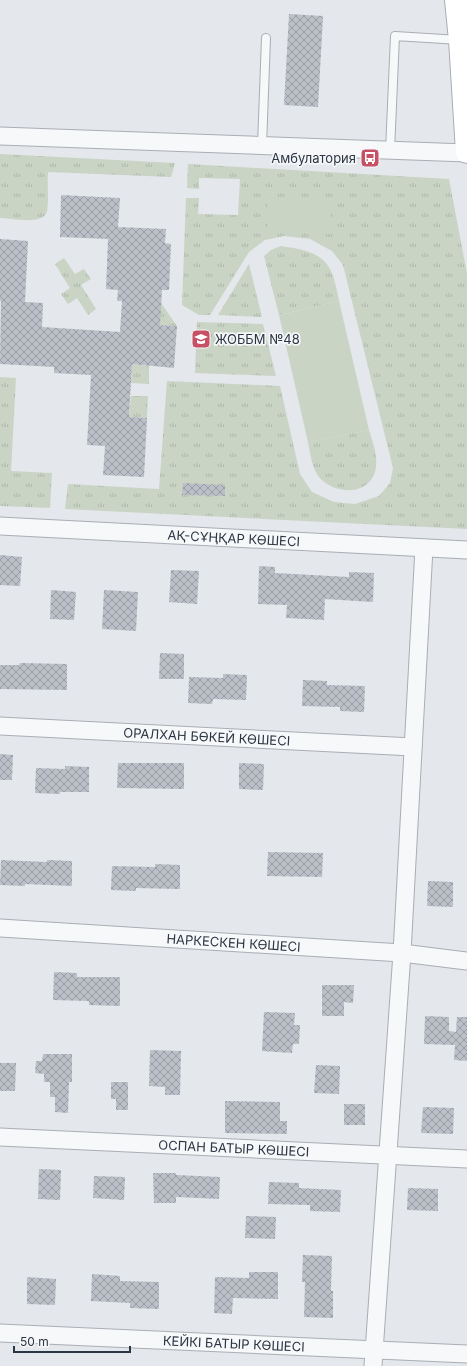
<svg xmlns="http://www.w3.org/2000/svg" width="467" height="1366" font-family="Inter,sans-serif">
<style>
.grass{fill:url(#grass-tufts)}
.pitch{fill:#c9d4c5}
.building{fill:url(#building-cross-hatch)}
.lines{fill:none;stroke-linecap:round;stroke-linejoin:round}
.lane-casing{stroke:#a9aeb5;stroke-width:10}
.street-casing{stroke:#a9aeb5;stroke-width:19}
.secondary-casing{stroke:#a9aeb5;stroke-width:24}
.lane{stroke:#f7f8f9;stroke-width:8}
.street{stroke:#f7f8f9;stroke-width:17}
.secondary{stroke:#fff;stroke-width:22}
.labels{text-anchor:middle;stroke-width:3.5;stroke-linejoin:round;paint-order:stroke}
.poi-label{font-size:13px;fill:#2c3543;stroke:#f4f6f8;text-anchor:end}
.street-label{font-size:13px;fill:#2c3543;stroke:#f4f6f8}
</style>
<defs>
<pattern id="grass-tufts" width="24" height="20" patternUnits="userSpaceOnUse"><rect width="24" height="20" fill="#c9d4c5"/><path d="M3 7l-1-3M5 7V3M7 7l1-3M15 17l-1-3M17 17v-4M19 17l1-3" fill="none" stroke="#adb7aa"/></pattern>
<pattern id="building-cross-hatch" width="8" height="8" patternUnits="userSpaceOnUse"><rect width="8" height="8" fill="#bbc0c8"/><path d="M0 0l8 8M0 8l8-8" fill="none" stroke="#989da4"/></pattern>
</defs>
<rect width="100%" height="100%" fill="#e4e7eb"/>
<!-- grass -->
<path class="grass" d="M0 154 175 163 171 177 48 172C47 185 49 199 47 211 44 226 11 218 0 218Z
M188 164 449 179 467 274V529L65 509 68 484 159 489 167 381 280 386 300 474 312 492 334 502 355 504 379 496 390 483 393 468 343 265 332 251 310 239 284 236 265 240 249 252 210 315H199L182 305 186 198H199L198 214 238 215 240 179 199 178V189L187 188Z
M281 246C299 249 322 251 331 271 335 280 337 291 339 301L279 315 264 256 271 250Z
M64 258 75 274 84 269 91 279 81 285 96 309 88 315 77 298 68 304 61 294 70 288 55 264Z
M249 264 262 317 218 315Z
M136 302 161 303 177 326 135 323Z
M197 322 263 324 276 376 195 373Z
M132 364 149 366V384L131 383Z
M0 377 16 378 11 471 52 473 50 508 0 506Z
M131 396H148L147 418 129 417Z
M369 430C373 443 379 458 375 472 367 497 333 494 319 477 312 468 310 453 308 442Z"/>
<!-- pitch -->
<path class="pitch" d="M268 199 331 201 330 234 267 232Z
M339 301 369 430 308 442 279 315Z"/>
<!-- building -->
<path class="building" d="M289 14 323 16 318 107 284 105Z
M61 195 120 198 118 227 166 229 165 243 171 244 169 290H162L160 325 177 326 174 368 132 364 129 417 147 418 144 477 103 475 105 446 87 445 91 375 54 373V367L0 364 1 301H0V239L28 241 25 302 43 303 42 327 120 332 122 301H117L118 290 106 289 108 239 60 237Z
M183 483 225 485V496L182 495Z
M0 555 22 557 20 586 0 585Z
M259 566 275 567V573L349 577V572L374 573 373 602 325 599 324 620 286 618 287 605 258 604Z
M171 570 199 571 197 604 169 602Z
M51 590 76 592 74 620 50 619Z
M104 590 138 592 136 631 102 629Z
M160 653 184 654V679H159Z
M20 663 67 664V690L0 689V665H19Z
M223 674 247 675 246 700 213 699 212 704 188 703 189 677 223 678Z
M303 680 327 681V685L365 686 364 712 340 711V707L302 706Z
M0 754 13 755 12 780H0Z
M118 763H184V789L117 788Z
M239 763 264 764 263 790 239 789Z
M65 766 89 767V792H60V794L35 793 36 768 65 769Z
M268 852 323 853 322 877 267 876Z
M1 860 47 862V860L72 861V886L25 884V886L0 885Z
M155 864 180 865V889L136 888V891L111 890 112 866 155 867Z
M428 881 453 882V907L427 906Z
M54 972 77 973V977H120V1006L89 1005V1001L53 1000Z
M322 985H354L353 1003 344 1002V1016H322Z
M264 1012 295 1013 294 1025H300L299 1044H293L292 1053 262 1051Z
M425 1016 449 1017V1031L456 1032 457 1017H467V1061L454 1060 455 1045 424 1044Z
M150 1050 181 1051 180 1095H165V1087L149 1086Z
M43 1054H72V1082H69L68 1113 55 1112V1097H50V1082H44V1074L35 1073 36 1061H42Z
M0 1063H16L15 1091H0Z
M316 1065 340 1066 339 1094 314 1093Z
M111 1082H128V1110H116V1099H111Z
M225 1101 280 1102V1121H287V1134L225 1133Z
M344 1104H365V1125H344Z
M423 1107 454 1108 453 1134 421 1133Z
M39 1169 61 1170 60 1200 38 1199Z
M153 1173H176V1175L220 1177 219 1199 176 1197V1203H154Z
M94 1176 125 1177 124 1200 93 1198Z
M269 1182 299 1183V1188L341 1190 340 1212 310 1211V1205L268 1204Z
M408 1188 438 1189V1211L407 1210Z
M246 1216 276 1217 275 1239 245 1238Z
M303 1255 332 1256 331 1291H333V1318L304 1317 305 1282H302Z
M249 1272H278V1299L233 1298 232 1314 214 1313 215 1277 249 1278Z
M92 1274 120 1276V1281L159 1282V1309L130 1308V1303L91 1301Z
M27 1277 56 1279 55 1305 27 1304Z"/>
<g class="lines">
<defs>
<path id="lane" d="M262 146 266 38
M390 151 395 36 460 40"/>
<g id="street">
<path d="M0 136 467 153"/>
<path id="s1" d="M0 526 467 550"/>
<path id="s2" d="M0 726 413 747"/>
<path id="s3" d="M0 928 402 953 467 961"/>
<path id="s4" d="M0 1137 467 1159"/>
<path id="s5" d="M0 1333 467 1354"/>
<path d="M373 1366 402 953 424 548"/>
</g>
<path id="secondary" d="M456 0 460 40 467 152"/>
</defs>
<!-- lane casing -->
<use href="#lane" class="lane-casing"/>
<!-- street casing -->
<use href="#street" class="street-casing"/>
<!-- secondary casing -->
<use href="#secondary" class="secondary-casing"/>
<!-- lane -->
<use href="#lane" class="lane"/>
<!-- street -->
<use href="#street" class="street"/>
<!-- secondary -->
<use href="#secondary" class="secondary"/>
</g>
<!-- icons -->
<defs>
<symbol id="bus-square" viewBox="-11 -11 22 22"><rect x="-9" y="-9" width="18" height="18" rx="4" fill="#c75164" stroke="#f4f6f8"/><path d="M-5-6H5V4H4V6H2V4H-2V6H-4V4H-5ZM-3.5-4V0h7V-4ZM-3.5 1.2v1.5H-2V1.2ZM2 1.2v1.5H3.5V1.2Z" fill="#fff"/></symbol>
<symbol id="school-square" viewBox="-11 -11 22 22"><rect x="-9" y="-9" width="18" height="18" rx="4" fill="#c75164" stroke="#f4f6f8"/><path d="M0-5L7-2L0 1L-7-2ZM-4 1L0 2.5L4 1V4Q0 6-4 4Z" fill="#fff"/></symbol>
</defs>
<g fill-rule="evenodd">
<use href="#bus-square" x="359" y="147" width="22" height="22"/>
<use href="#school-square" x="190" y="328" width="22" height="22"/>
</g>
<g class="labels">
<!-- poi labels -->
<g class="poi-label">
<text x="356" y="163">Амбулатория</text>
<text x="215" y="344" text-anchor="start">ЖОББМ №48</text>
</g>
<!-- street labels -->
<g class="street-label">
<text dy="5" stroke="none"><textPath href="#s1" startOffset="234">АҚ-СҰҢҚАР КӨШЕСІ</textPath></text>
<text dy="5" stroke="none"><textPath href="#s2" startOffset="207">ОРАЛХАН БӨКЕЙ КӨШЕСІ</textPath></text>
<text dy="5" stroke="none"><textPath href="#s3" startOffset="234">НАРКЕСКЕН КӨШЕСІ</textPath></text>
<text dy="5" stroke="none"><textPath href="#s4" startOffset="234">ОСПАН БАТЫР КӨШЕСІ</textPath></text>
<text dy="5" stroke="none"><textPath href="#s5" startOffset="234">КЕЙКІ БАТЫР КӨШЕСІ</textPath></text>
</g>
</g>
<!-- scale -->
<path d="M14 1346v6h116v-6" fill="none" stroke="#2c3543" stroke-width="2"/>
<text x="20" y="1346" font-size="12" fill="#2c3543" stroke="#f4f6f8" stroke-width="3" paint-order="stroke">50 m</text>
</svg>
